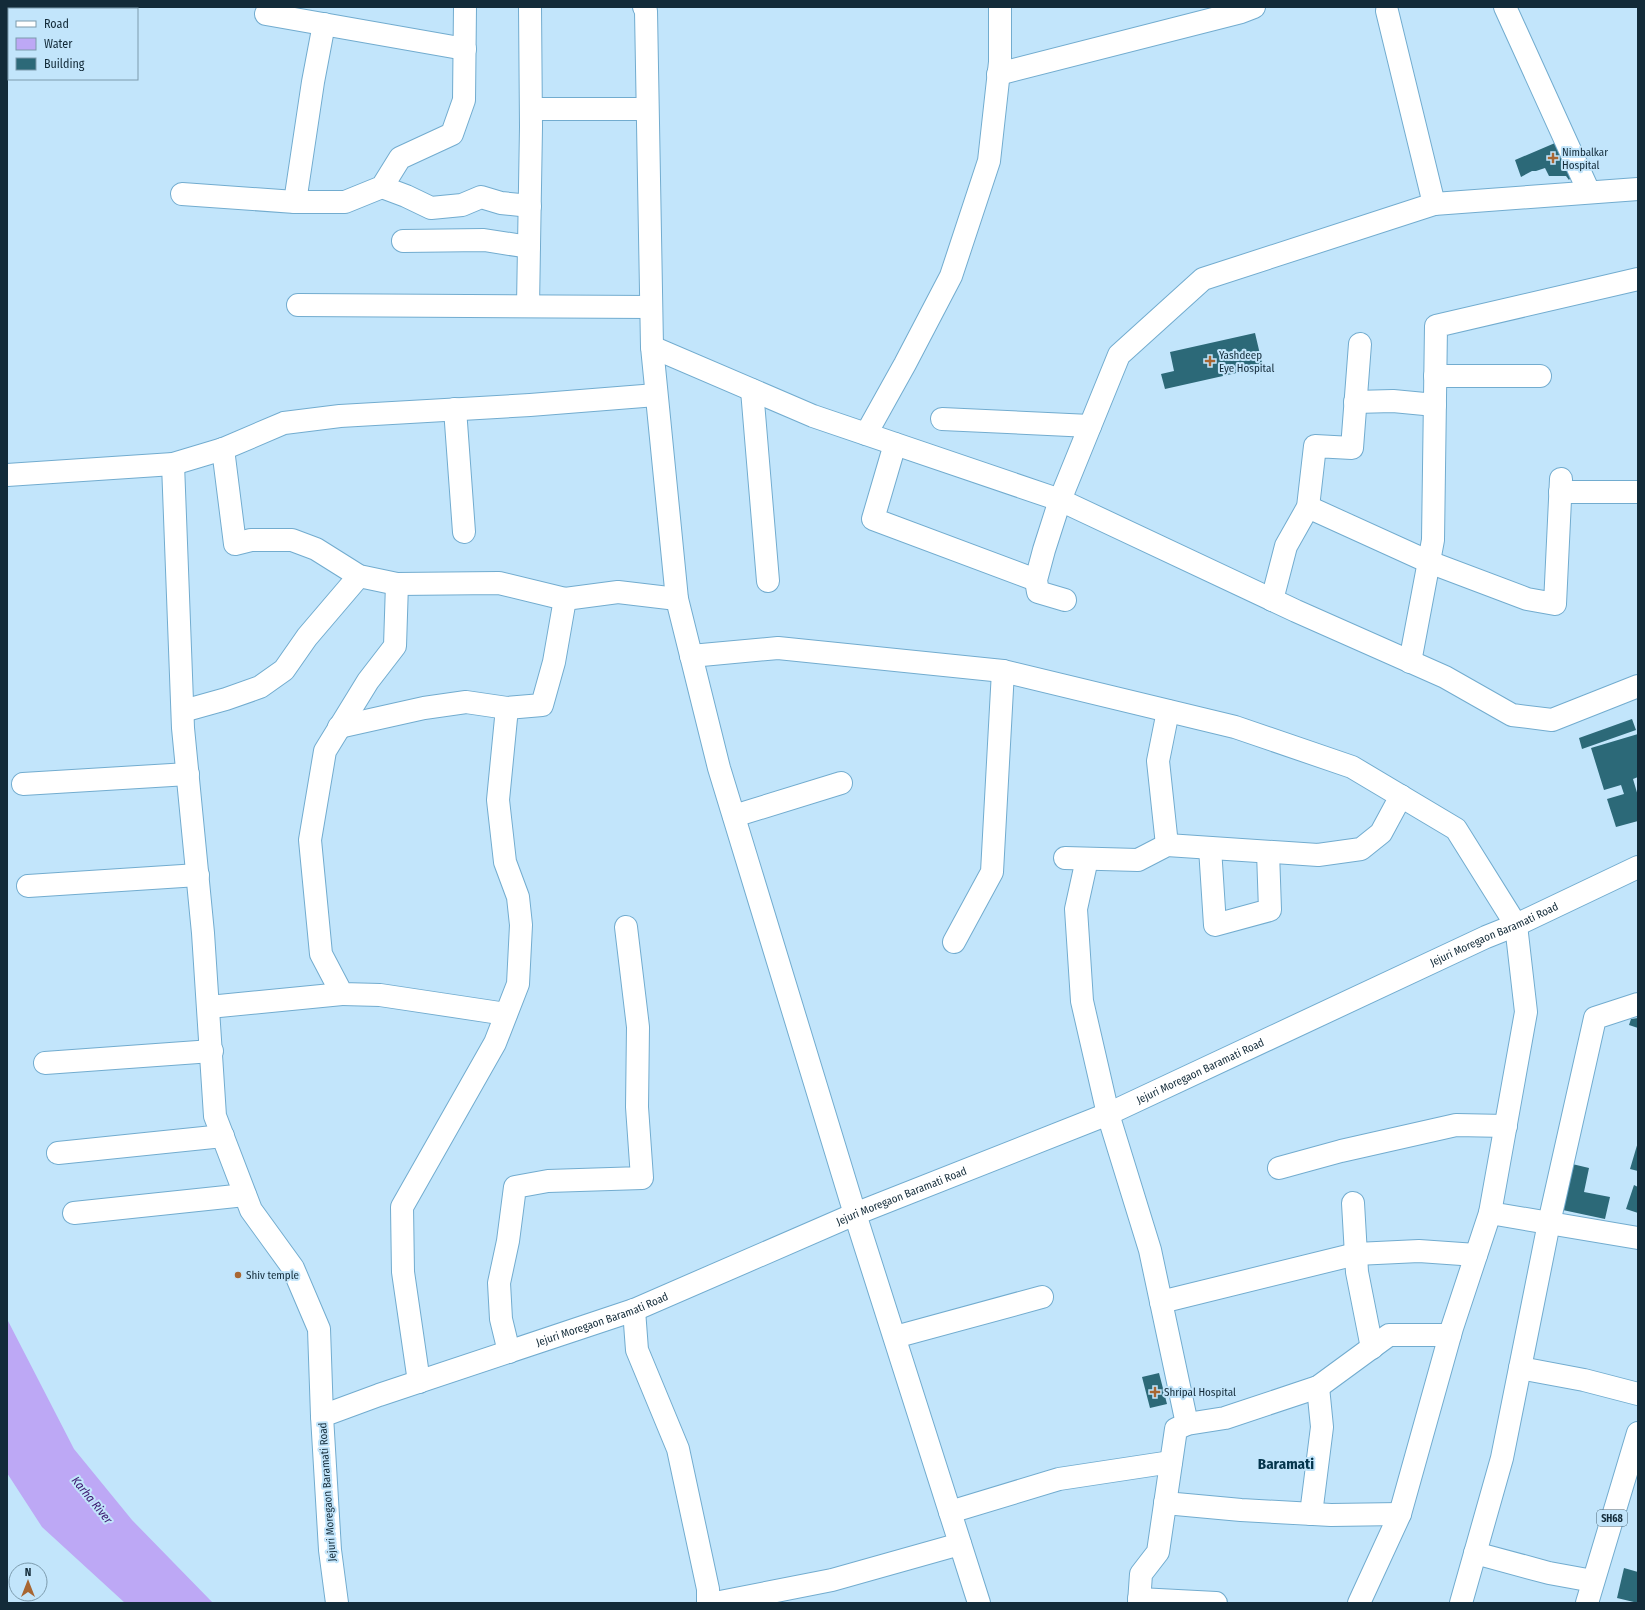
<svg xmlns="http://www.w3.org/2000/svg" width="1645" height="1610" font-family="'Fira Sans Condensed',sans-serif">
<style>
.water{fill:#bda8f5}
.building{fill:#2c6978}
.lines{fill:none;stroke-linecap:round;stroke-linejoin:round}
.minor-casing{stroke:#72accf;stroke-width:24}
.major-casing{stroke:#72accf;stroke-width:24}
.minor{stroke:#fff;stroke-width:22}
.major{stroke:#fff;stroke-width:22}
.poi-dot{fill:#a86632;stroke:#c2e5fb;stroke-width:1.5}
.labels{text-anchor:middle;stroke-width:4;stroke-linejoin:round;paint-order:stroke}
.shield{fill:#c2e5fb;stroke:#486373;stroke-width:1}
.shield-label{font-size:10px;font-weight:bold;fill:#132b39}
.poi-label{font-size:11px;fill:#132b39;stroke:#c2e5fb;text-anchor:start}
.street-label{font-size:11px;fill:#132b39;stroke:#c2e5fb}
.water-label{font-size:12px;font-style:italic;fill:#3a146d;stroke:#c2e5fb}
.district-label{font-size:15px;font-weight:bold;fill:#04354c;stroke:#c2e5fb}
</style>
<rect width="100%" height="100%" fill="#c2e5fb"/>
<!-- water -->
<path class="water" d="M7 1319 74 1449 132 1520 213 1603H125L42 1527 7 1473Z"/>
<!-- building -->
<path class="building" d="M1555 143 1575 171 1569 180 1566 176H1549L1545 168 1536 171H1532L1521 177 1515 160Z
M1255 333 1263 367 1165 389 1161 374 1174 371 1170 352Z
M1632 719 1636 730 1582 749 1579 738Z
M1638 734V777L1633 779 1638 796V821L1616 827 1607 799 1624 794 1621 785 1604 790 1591 748Z
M1638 1018V1028L1629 1025 1631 1019Z
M1638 1142V1171L1630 1169Z
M1568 1163 1589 1168 1584 1192 1610 1197 1605 1219 1558 1209Z
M1634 1185 1638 1187V1213L1626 1209Z
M1159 1373 1167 1404 1150 1408 1142 1377Z
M1624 1568 1638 1572V1603L1617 1598Z"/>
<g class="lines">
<defs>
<g id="minor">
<path d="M644 7 646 11 652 347 677 599 719 768 855 1214 979 1603"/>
<path d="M1505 7 1589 192"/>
<path d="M1387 11 1434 204"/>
<path d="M266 14 465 49"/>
<path d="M998 74 1241 12 1254 7"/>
<path d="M531 109H647"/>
<path d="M382 187 406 196 431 208 462 205 481 197 501 203 530 206"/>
<path d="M182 194 295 202H345L382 187 400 158 452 134 464 100 465 7"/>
<path d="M295 202 313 82 324 24"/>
<path d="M403 241 484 240 529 247"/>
<path d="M298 305 651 307"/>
<path d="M528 306 531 127 530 7"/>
<path d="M652 347 813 416 1060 500 1296 611 1445 677 1512 715 1552 720 1638 686"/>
<path d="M1435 376H1540"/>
<path d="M752 390 768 581"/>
<path d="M1355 402 1393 401 1435 405"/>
<path d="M455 409 464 532"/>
<path d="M942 419 1090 426"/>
<path d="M866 434 905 364 951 276 989 161 1000 62V7"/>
<path d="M895 444 873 519 1036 580"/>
<path d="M223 449 235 544 251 540H292L316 549 359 576 397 584 499 583 565 599"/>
<path d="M173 464 183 728 203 933 215 1116 251 1210 293 1268 319 1329 322 1416"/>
<path d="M7 475 173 464 223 449 284 423 340 416 530 405 656 395"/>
<path d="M1560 492H1638"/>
<path d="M1308 507 1429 562 1527 599 1555 604 1561 479"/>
<path d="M397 584 395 646 368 681 325 751 310 840 321 954 342 994 380 995 506 1014"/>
<path d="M1065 600 1038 592 1036 580 1044 550 1060 500 1119 355 1203 279 1434 204 1638 189"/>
<path d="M1272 600 1286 546 1308 507 1315 446 1352 448 1360 344"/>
<path d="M691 656 778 648 1003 671 1235 727 1352 767 1456 829 1516 925 1526 1012 1490 1213 1452 1328 1400 1514 1359 1603"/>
<path d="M1410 662 1433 540 1436 326 1638 279"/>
<path d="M183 711 226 699 260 687 284 670 307 637 359 576"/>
<path d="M339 727 424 708 466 702 507 708"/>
<path d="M23 784 188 774"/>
<path d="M734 816 841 783"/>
<path d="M1167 845 1158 761 1168 711"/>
<path d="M1210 848 1215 925 1270 910 1268 852"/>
<path d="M1065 858 1138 860 1167 845 1318 855 1361 849 1381 833 1401 796"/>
<path d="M1087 859 1076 909 1082 1001 1108 1114 1150 1250 1187 1424"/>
<path d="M28 886 198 875"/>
<path d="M954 942 992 872 1003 671"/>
<path d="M209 1007 342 994"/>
<path d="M45 1063 212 1051"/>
<path d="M58 1153 223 1136"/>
<path d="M1279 1168 1341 1151 1456 1125 1506 1126"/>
<path d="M1353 1203 1357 1272 1372 1348"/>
<path d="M74 1213 245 1195"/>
<path d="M1490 1213 1638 1238"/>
<path d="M1161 1302 1356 1254 1419 1251 1476 1255"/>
<path d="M634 1310 637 1350 678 1449 708 1589V1603"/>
<path d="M895 1337 1042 1297"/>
<path d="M509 1352 501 1319 499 1283 508 1241 515 1187 548 1181 642 1178 637 1107 638 1027 626 927"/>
<path d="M1520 1368 1584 1380 1638 1394"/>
<path d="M419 1382 403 1272 402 1207 495 1043 518 984 521 925 518 897 505 862 498 800 507 708 542 705 554 662 565 599 618 592 677 599"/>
<path d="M1165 1503 1241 1510 1331 1515 1400 1514"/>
<path d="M950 1512 1059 1479 1171 1462"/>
<path d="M1311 1514 1322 1427 1318 1387"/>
<path d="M1475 1553 1549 1573 1593 1581"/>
<path d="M1139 1599 1216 1603"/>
<path id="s1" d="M337 1603 330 1550 322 1416 379 1395 634 1310 855 1214 1108 1114 1486 937 1516 925 1638 867"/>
<path d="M715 1603 832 1580 960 1544"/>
<path d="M1139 1603 1141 1574 1158 1552 1176 1429 1187 1424 1225 1418 1318 1387 1389 1335H1450"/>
<path d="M1461 1603 1502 1458 1549 1223 1595 1018 1638 1004"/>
</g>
<path id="major" d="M1587 1603 1638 1433"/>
</defs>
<!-- minor casing -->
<use href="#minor" class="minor-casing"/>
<!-- major casing -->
<use href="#major" class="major-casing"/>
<!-- minor -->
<use href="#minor" class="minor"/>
<!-- major -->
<use href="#major" class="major"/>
</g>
<!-- markers -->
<g class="poi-dot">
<path d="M1551 152h4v4h4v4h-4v4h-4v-4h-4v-4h4z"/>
<path d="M1208 355h4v4h4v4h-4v4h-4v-4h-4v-4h4z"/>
<circle cx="238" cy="1275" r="4"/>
<path d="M1153 1386h4v4h4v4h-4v4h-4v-4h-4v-4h4z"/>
</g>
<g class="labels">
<!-- shield labels -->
<rect class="shield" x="1597" y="1510" width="30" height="16" rx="3"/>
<g class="shield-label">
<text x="1612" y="1522">SH68</text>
</g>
<!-- poi labels -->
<g class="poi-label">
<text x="1562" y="156">Nimbalkar<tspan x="1562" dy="13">Hospital</tspan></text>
<text x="1219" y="359">Yashdeep<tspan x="1219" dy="13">Eye Hospital</tspan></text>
<text x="246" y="1279">Shiv temple</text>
<text x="1164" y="1396">Shripal Hospital</text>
</g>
<!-- street labels -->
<g class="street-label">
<text dy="4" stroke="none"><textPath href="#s1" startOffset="1456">Jejuri Moregaon Baramati Road</textPath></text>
<text dy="4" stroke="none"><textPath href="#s1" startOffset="1132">Jejuri Moregaon Baramati Road</textPath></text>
<text dy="4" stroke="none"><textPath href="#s1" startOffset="808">Jejuri Moregaon Baramati Road</textPath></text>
<text dy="4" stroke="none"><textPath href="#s1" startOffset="484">Jejuri Moregaon Baramati Road</textPath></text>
<text transform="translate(327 1492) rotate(-94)" y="4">Jejuri Moregaon Baramati Road</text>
</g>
<!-- water labels -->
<g class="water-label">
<text transform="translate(92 1500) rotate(51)" y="4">Karha River</text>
</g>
<!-- district labels -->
<g class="district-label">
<text x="1286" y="1469">Baramati</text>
</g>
</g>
<!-- border -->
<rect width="1645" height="1610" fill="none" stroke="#132b39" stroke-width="16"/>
<!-- legend -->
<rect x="8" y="8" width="130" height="72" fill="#c2e5fb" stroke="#7c9bad"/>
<rect x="16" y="21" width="20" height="6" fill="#ffffff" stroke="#7c9bad"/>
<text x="44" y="28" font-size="12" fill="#132b39">Road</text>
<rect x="16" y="38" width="20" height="12" fill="#bda8f5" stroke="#7c9bad"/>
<text x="44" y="48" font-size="12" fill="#132b39">Water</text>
<rect x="16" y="58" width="20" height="12" fill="#2c6978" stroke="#7c9bad"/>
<text x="44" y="68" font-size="12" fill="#132b39">Building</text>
<!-- north arrow -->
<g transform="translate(28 1582)"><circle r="19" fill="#c2e5fb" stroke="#7c9bad"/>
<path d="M0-3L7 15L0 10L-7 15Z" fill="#a86632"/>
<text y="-6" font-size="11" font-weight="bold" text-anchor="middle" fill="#132b39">N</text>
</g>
</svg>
